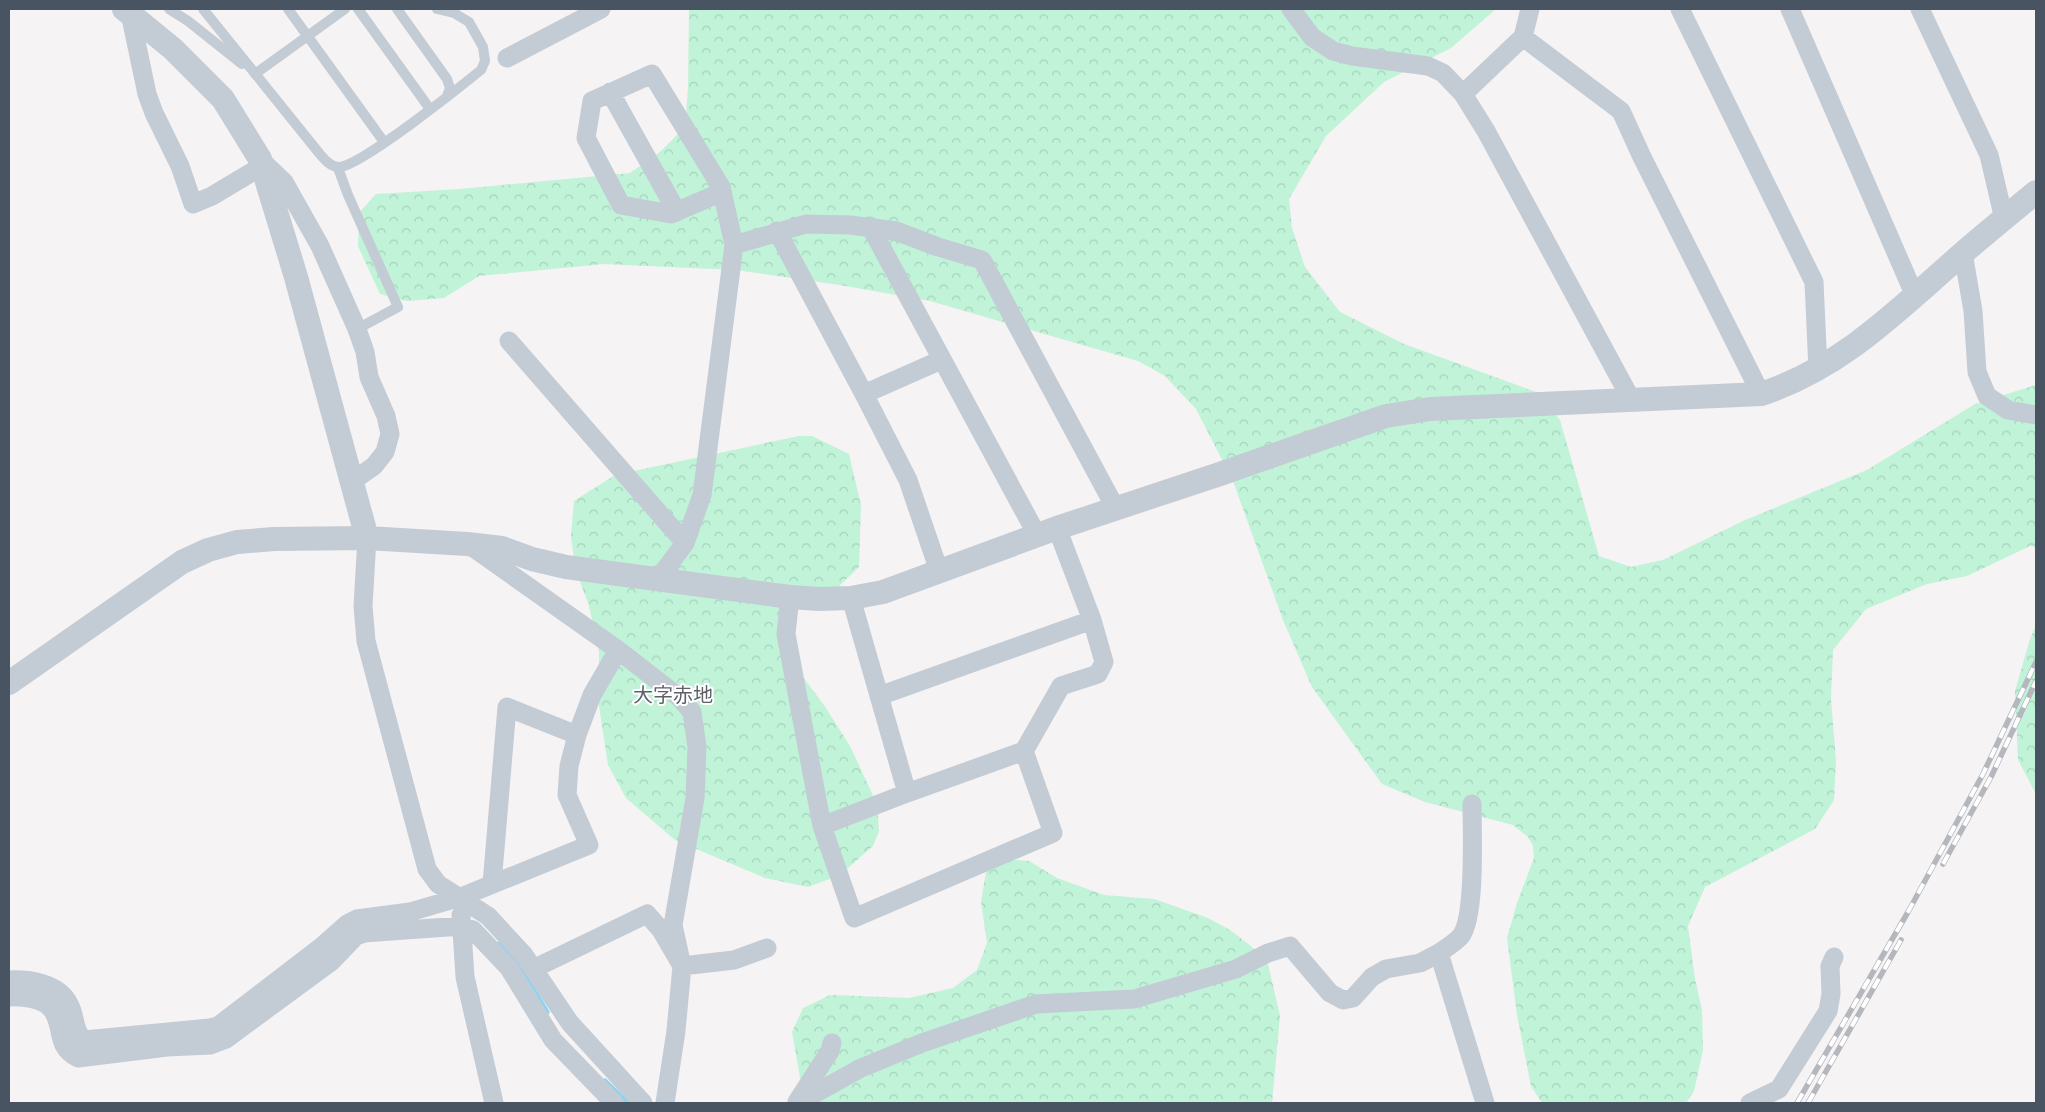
<svg xmlns="http://www.w3.org/2000/svg" width="2045" height="1112" font-family="'DM Sans','Noto Sans JP',sans-serif">
<style>
.forest{fill:url(#forest-crowns)}
.lines{fill:none;stroke-linecap:round;stroke-linejoin:round}
.stream{stroke:#8bd4f2;stroke-width:5}
.service{stroke:#c3cbd4;stroke-width:10}
.minor{stroke:#c3cbd4;stroke-width:19}
.tertiary{stroke:#c3cbd4;stroke-width:24}
.rail-casing{stroke:#b4b7bd;stroke-width:5.5}
.rail{stroke:#fff;stroke-width:4;stroke-dasharray:11;stroke-linecap:butt}
.labels{text-anchor:middle;stroke-width:4;stroke-linejoin:round;paint-order:stroke}
.quarter-label{font-size:20px;fill:#5e6268;stroke:#fff}
</style>
<defs>
<pattern id="forest-crowns" width="20" height="18" patternUnits="userSpaceOnUse" patternTransform="scale(1.25)"><rect width="20" height="18" fill="#c0f3d8"/><path d="M2 6a3 3 0 1 1 6 0M12 15a3 3 0 1 1 6 0" fill="none" stroke="#a6d2bc"/></pattern>
</defs>
<rect width="100%" height="100%" fill="#f5f3f3"/>
<!-- forest -->
<path class="forest" d="M689 9H1496L1451 48 1384 82 1326 136 1289 199 1292 228 1305 267 1340 312 1404 344 1536 392 1560 420 1599 556 1631 567 1663 560 1743 521 1867 470 1975 404 2036 385V547L2030 546 1967 576 1927 584 1866 609 1833 650 1831 699 1836 761 1834 800 1815 829 1705 887 1688 926 1695 979 1702 1010 1703 1050 1694 1091 1686 1103H1542L1531 1086 1517 1015 1507 938 1517 903 1534 858 1533 846 1528 837 1513 825 1425 802 1382 784 1312 687 1283 620 1233 481 1196 409 1165 376 1138 361 930 301 840 285 736 270 604 264 479 276 444 298 407 301 380 294 358 246 359 213 376 194 460 189 630 173 660 152 685 127 688 88Z
M799 436H812L849 454 861 505 859 567 837 588 807 603 788 618 799 672 824 705 850 746 877 804 879 831 873 846 840 875 808 887 765 878 675 840 626 798 608 765 599 706V652L589 606 575 568 571 536 574 501 615 475Z
M2036 625V794L2018 760 2015 691 2030 639Z
M1000 859 1029 861 1057 878 1104 895 1154 899 1208 918 1230 930 1251 946 1268 964 1280 1016 1272 1103H817L801 1083 792 1032 803 1008 830 995 909 998 953 988 977 970 987 943 981 902 986 872Z"/>
<g class="lines">
<!-- stream -->
<path class="stream" d="M499 944 517 962 547 1012
M605 1081 628 1103"/>
<!-- service -->
<path class="service" d="M169 9 188 21 242 64
M203 9 319 153C324 159 331 168 340 167 363 164 459 88 481 70L485 61 483 47 469 22 454 13 437 9
M288 9 384 142
M358 9 430 109
M397 9 447 79 450 88 447 96
M255 74 345 9
M338 168 348 195 398 307 357 329"/>
<!-- minor -->
<path class="minor" d="M1291 9 1312 37 1333 51 1352 56 1428 66 1443 73 1463 94 1486 131 1632 401
M1680 9 1814 282 1818 370
M1790 9 1915 296
M1920 9 1989 155 2004 219
M130 13 147 94 154 113 180 166 193 204 212 196 262 166
M1523 37 1621 111 1642 157 1761 394
M507 58 601 9
M610 92 677 212
M1463 94 1523 37 1530 9
M260 159 284 182 320 246 357 329 365 352 369 377 386 416 390 434 385 452 374 466 351 482
M722 192 671 214 621 205 586 138 592 101 652 74 721 187 734 245
M870 226 1037 535
M777 231 864 394 908 480 939 571
M1963 253 1973 311 1977 372 1987 396 2008 410 2036 415
M509 341 685 543
M864 394 941 360
M367 538 363 606 366 641 427 869 438 884 488 916 524 955 570 1023 643 1103
M468 544 618 650 680 698 692 712 697 747 695 798 673 925 682 966 676 1031 665 1103
M658 579 685 543 702 495 734 245 806 224 850 225 896 231 938 247 982 260 1116 509
M790 597 786 634 822 826 854 918 1053 833 1024 751
M851 598 907 793 1024 751 1061 686 1098 674 1104 662 1092 620 1057 528
M879 696 1092 620
M577 735 592 695 618 650
M822 826 907 793
M461 915 465 977 494 1103
M1439 953C1446 948 1456 942 1461 936 1476 916 1472 831 1472 804
M533 969 647 914 661 930 682 966 734 960 767 948
M9 980C29 979 59 983 69 1004 76 1015 73 1032 84 1040L210 1028 218 1026 321 947 347 924 357 919 410 912 461 897 589 845 567 795 569 766 577 735 507 707 492 884
M9 997C21 996 45 998 53 1011 64 1027 55 1047 78 1058L167 1047 210 1045 226 1039 332 961 356 936 364 933 461 926 473 930 509 968 553 1040 614 1103
M797 1102 830 1051 832 1043
M798 1103 861 1068 922 1043 1036 1004 1134 999 1236 969 1268 953 1290 946 1330 993 1343 1000 1353 998 1372 977 1386 969 1420 963 1439 953 1485 1103
M1750 1103 1779 1089 1828 1011 1831 994 1830 966 1834 957"/>
<!-- tertiary -->
<path class="tertiary" d="M124 9 173 49 223 99 260 159 296 277 367 538
M9 683 182 562 208 550 237 542 274 539 367 538 467 544 502 548 532 559 566 567 790 597 819 599 851 598 883 592 1057 528 1217 475 1386 416 1430 409 1761 394C1843 367 1899 309 1963 253 1987 232 2012 212 2036 192"/>
<defs>
<path id="rail" d="M1943 864 1991 777 2036 681
M1797 1103 1908 912 1983 774 2036 662
M1808 1103 1901 940"/>
</defs>
<!-- rail casing -->
<use href="#rail" class="rail-casing"/>
<!-- rail -->
<use href="#rail" class="rail"/>
</g>
<g class="labels">
<!-- quarter labels -->
<g class="quarter-label">
<text x="673" y="702">大字赤地</text>
</g>
</g>
<!-- border -->
<rect width="2045" height="1112" fill="none" stroke="#495462" stroke-width="20"/>
</svg>
